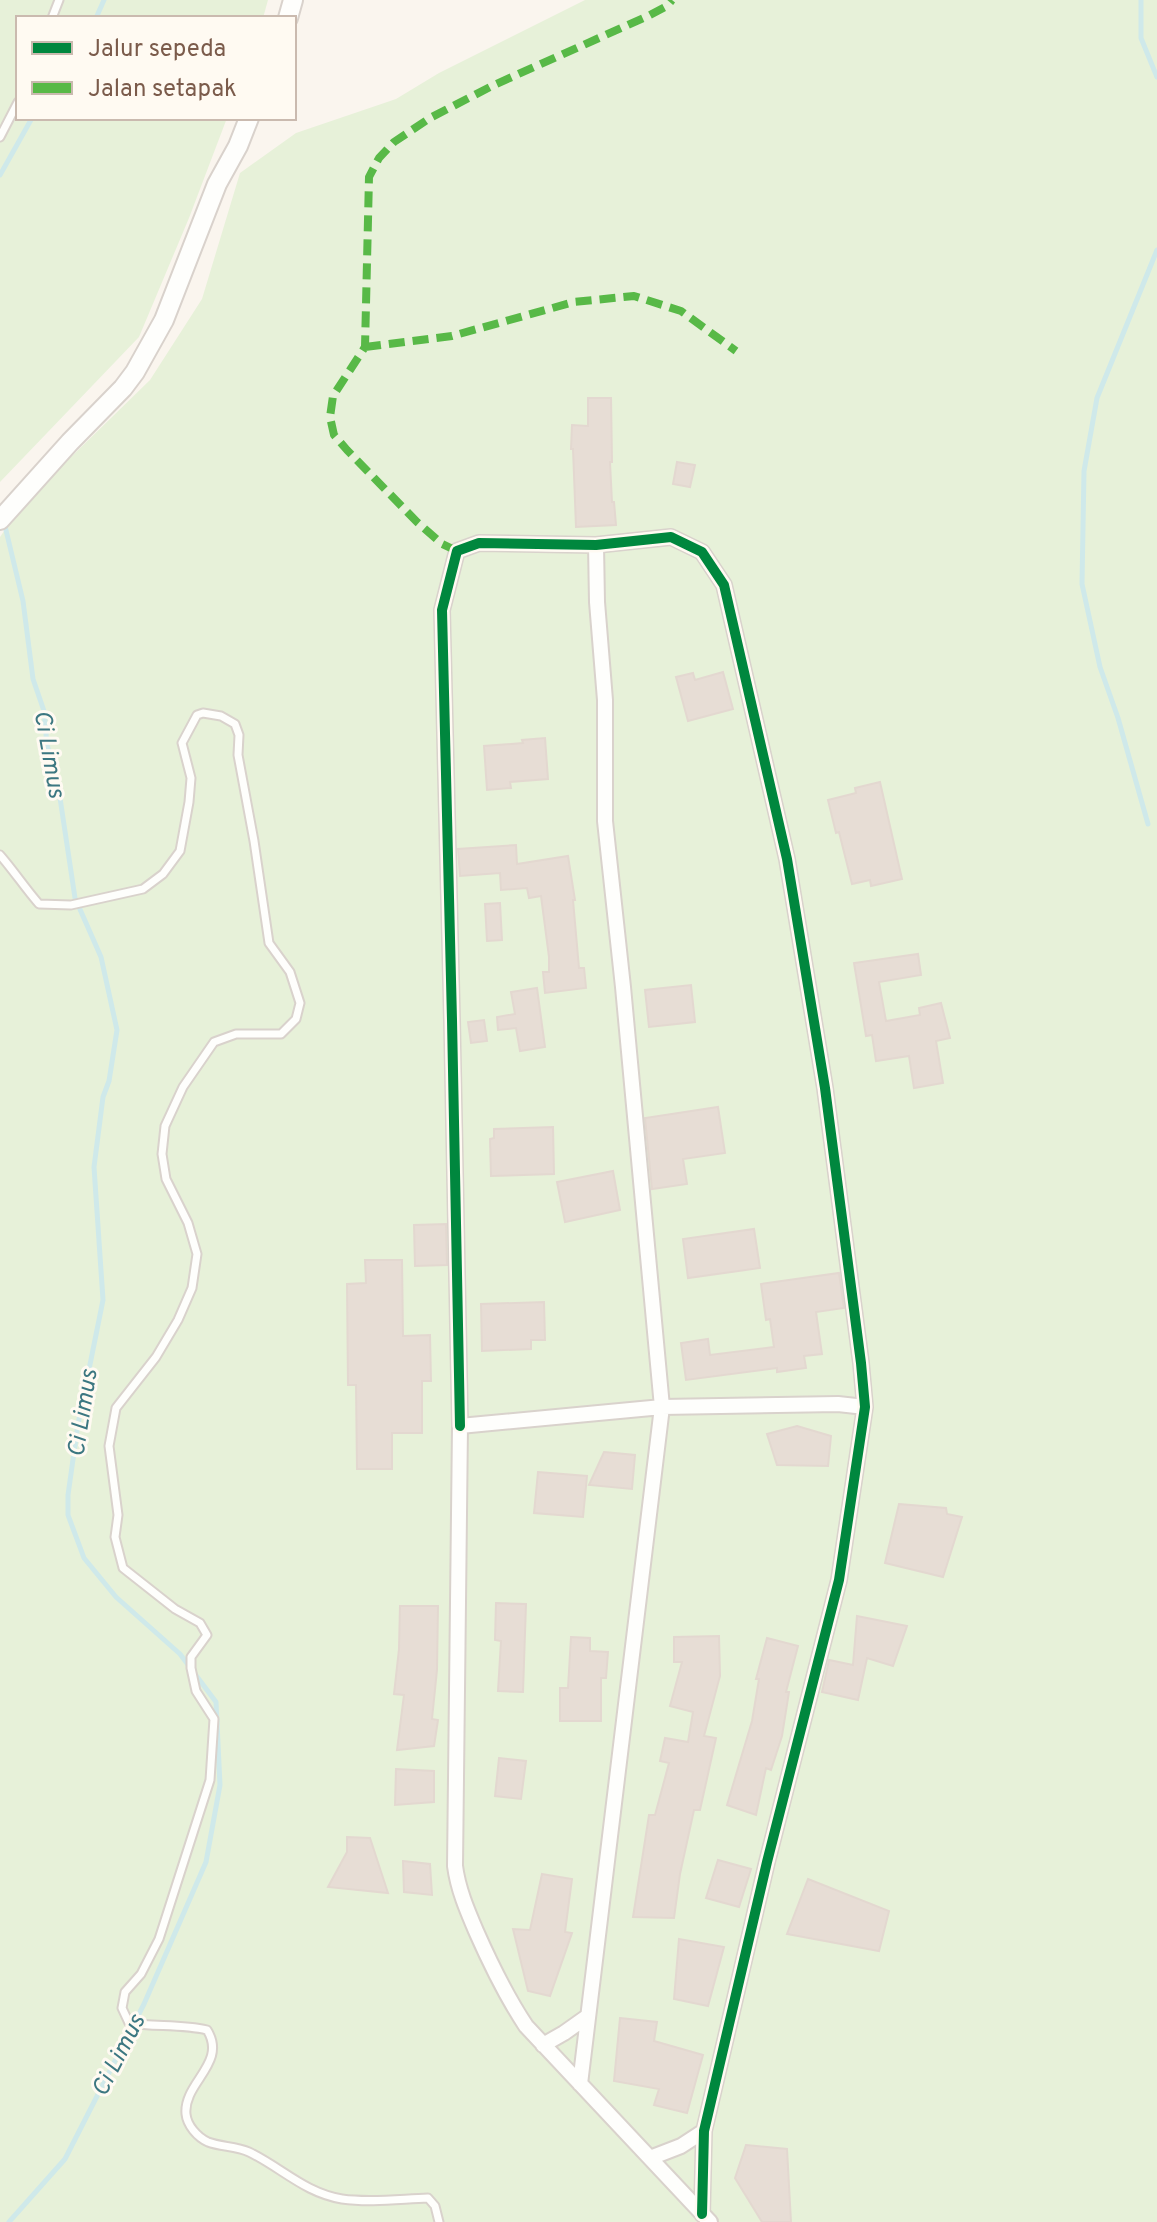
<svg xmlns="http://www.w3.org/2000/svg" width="1157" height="2222" font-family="Overpass,sans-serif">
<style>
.green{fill:#e7f1d9}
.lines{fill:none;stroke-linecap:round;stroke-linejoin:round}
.stream{stroke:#cfe9ea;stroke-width:5}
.building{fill:#e7ddd5;stroke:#e3d8d0;stroke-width:2}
.service-casing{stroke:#d9d2cc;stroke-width:11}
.minor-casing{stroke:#d9d2cc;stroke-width:18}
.tertiary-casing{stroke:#d9d2cc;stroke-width:22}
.service{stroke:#fefefc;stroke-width:7}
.minor{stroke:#fefefc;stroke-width:14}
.tertiary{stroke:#fefefc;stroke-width:18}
.quiet{stroke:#58b947;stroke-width:8;stroke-dasharray:16 8;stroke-linecap:butt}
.cycleway-casing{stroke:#fffaf2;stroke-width:15}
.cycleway{stroke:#00873e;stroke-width:10}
.labels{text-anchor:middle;stroke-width:6;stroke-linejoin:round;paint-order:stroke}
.water-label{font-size:24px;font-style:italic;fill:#3c7781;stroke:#fffaf2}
</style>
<rect width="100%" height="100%" fill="#faf5ee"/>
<!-- green -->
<path class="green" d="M0 0H268L263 18H18V118H227L189 218 139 337 0 482Z
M585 0H1157V2222H0V537L39 480 72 456 150 380 202 299 240 173 296 133 396 99 439 73Z"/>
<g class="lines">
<!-- stream -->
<path class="stream" d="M1141 0V38L1157 77
M96 18 104 0
M0 175 32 118
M4 522 23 601 33 679 44 711 47 745 57 778 75 898 101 957 117 1030 109 1081 103 1097 94 1167 103 1300 78 1424 68 1495V1515L84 1558 116 1597 180 1654 216 1702 220 1785 206 1862 144 2004 65 2159 9 2222
M1148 824 1118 718 1100 667 1082 584 1084 471 1097 398 1157 250"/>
</g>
<!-- building -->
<path class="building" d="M588 398H611L612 462H610L612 502H614L616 525 576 527 573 449H571L572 425 588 426Z
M677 462 695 465 690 487 673 484Z
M723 672 733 709 688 721 676 677 693 673 695 680Z
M545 738 548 779 510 782 511 788 487 790 484 746 523 743 522 740Z
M880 782 902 879 871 886 870 880 852 884 839 832 836 833 828 800 856 793 855 788Z
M516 845 517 864 568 856 575 900H573L579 968H584L586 988 545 993 543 972H549V957L541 896 529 898 527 888 501 890 500 873 460 876 458 849Z
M500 903 502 940 487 941 485 904Z
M918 954 921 975 879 982 886 1021 920 1015 919 1008 941 1003 950 1038 936 1041 943 1083 914 1088 909 1056 876 1061 872 1035 866 1036 854 963Z
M691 985 695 1022 649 1027 645 990Z
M537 988 545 1047 520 1051 516 1028 498 1030 497 1017 515 1014 511 992Z
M484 1020 487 1041 471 1043 468 1022Z
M718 1107 725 1153 683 1159 687 1184 652 1189 645 1118Z
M553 1127 554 1174 491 1176 490 1139 494 1138V1129Z
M613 1171 620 1210 565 1222 557 1182Z
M446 1224 447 1265 415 1266 414 1225Z
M754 1229 760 1268 688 1278 683 1239Z
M365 1260H402L403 1336 430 1335 431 1381H422V1433H392V1469H357L356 1385H348L347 1284 366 1283Z
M839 1273 844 1308 816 1312 822 1354 804 1356 806 1368 777 1372V1368L686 1380 681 1343 708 1339 710 1355 774 1347 770 1319 766 1320 761 1284Z
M544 1302 545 1340H531V1349L482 1351 481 1304Z
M797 1426 831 1436 828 1466 777 1465 767 1434Z
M604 1452 635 1455 632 1489 589 1485Z
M538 1472 587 1476 583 1517 534 1513Z
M899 1504 946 1508 947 1514 962 1517 943 1577 885 1563Z
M496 1603 526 1604 523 1692 498 1691 501 1641 495 1640Z
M400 1606H438L437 1670 432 1719 438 1720 434 1746 397 1750 404 1695 394 1694 399 1649Z
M857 1616 907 1626 893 1666 867 1658 858 1700 822 1692 829 1660 853 1665Z
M719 1636 720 1676 704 1736 716 1738 700 1810H694L680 1874 674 1918 633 1917 649 1815H655L669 1763 660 1761 665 1738 688 1742 693 1712 670 1706 682 1662H674V1637Z
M571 1637 590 1638V1651L608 1652 606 1678H601V1721H560V1688H568Z
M767 1638 798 1646 786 1692H789L782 1736 771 1770 766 1768 756 1815 727 1805 752 1721 759 1679H756Z
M499 1758 526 1761 521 1799 495 1796Z
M396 1769 434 1771V1802L395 1805Z
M347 1837 370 1838 388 1893 328 1887 347 1852Z
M718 1860 751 1869 739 1907 706 1898Z
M403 1861 430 1864 432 1895 404 1892Z
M542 1874 572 1879 565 1932 572 1933 550 1996 528 1991 513 1929 530 1930Z
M808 1879 889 1911 879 1951 787 1934Z
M679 1939 724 1947 708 2006 674 1999Z
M620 2018 657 2022 654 2041 703 2055 687 2113 654 2105 659 2089 614 2081Z
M746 2145 787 2149 791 2222H762L735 2178Z"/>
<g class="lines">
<defs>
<path id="service" d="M52 18 59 0
M0 137 18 102
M0 855C14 871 25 888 39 904L71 905 143 889 163 874 180 851 189 802 191 778 182 743 197 715 203 713 221 716 235 724 239 735 238 755 254 841 269 943 290 972 300 1003 296 1019 281 1034H236L214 1042 183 1087 165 1126 162 1154 166 1179 188 1223 197 1254 192 1288 178 1320 156 1357 116 1408 109 1446 118 1515 115 1537 123 1568 175 1609 200 1623 207 1635 191 1657V1668L196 1691 214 1719 210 1780 159 1939 141 1974 125 1992 122 2008 129 2023C155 2027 182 2024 207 2030 228 2063 183 2083 186 2114 187 2125 197 2137 208 2142 221 2147 236 2146 249 2152 282 2168 305 2193 342 2199 370 2203 400 2199 428 2198L435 2206 439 2222"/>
<path id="minor" d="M460 1426 452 1020 442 610 457 551 479 543 596 545 671 537 702 552 724 585 787 859 825 1088 861 1363 865 1407 839 1580 767 1862 704 2131 702 2214
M543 2045 564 2033 588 2016
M580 2084 662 1407 623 987 605 821V700L597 602 596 545
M650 2158 681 2146 704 2131
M710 2222 526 2026C506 1996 491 1965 476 1931 467 1910 458 1889 455 1866L460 1426 662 1407 838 1404 865 1407"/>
<path id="tertiary" d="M288 18 293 0
M0 520 70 442 123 388 135 372 164 320 217 184 238 146 249 118"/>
</defs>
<!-- service casing -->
<use href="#service" class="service-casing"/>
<!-- minor casing -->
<use href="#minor" class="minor-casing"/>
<!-- tertiary casing -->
<use href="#tertiary" class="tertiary-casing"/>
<!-- service -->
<use href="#service" class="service"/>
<!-- minor -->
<use href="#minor" class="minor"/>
<!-- tertiary -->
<use href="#tertiary" class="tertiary"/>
<!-- quiet -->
<path class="quiet" d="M365 347 452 336 574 302 634 296 681 311 736 351
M457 551 442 544 417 522 347 450 334 435 330 417 333 396 365 347 369 177 379 158 394 142 430 118 494 85 648 16 667 6 672 0"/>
<defs>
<path id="cycleway" d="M460 1426 452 1020 442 610 457 551 479 543 596 545 671 537 702 552 724 585 787 859 825 1088 861 1363 865 1407 839 1580 767 1862 704 2131 702 2214"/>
</defs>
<!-- cycleway casing -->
<use href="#cycleway" class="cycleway-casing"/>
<!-- cycleway -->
<use href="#cycleway" class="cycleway"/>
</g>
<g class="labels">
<!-- water labels -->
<g class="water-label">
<text transform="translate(50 754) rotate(80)" y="8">Ci Limus</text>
<text transform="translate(82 1413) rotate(-81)" y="8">Ci Limus</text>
<text transform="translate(118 2055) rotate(-63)" y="8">Ci Limus</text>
</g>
</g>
<!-- legend -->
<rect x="16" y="16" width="280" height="104" fill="#fffaf2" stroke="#cabaaf" stroke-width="2"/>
<rect x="32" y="42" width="40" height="12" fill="#00873e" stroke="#cabaaf" stroke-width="2"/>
<text x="88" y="56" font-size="24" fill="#7b5b4b">Jalur sepeda</text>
<rect x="32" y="82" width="40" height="12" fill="#58b947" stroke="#cabaaf" stroke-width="2"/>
<text x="88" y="96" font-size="24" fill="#7b5b4b">Jalan setapak</text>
</svg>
